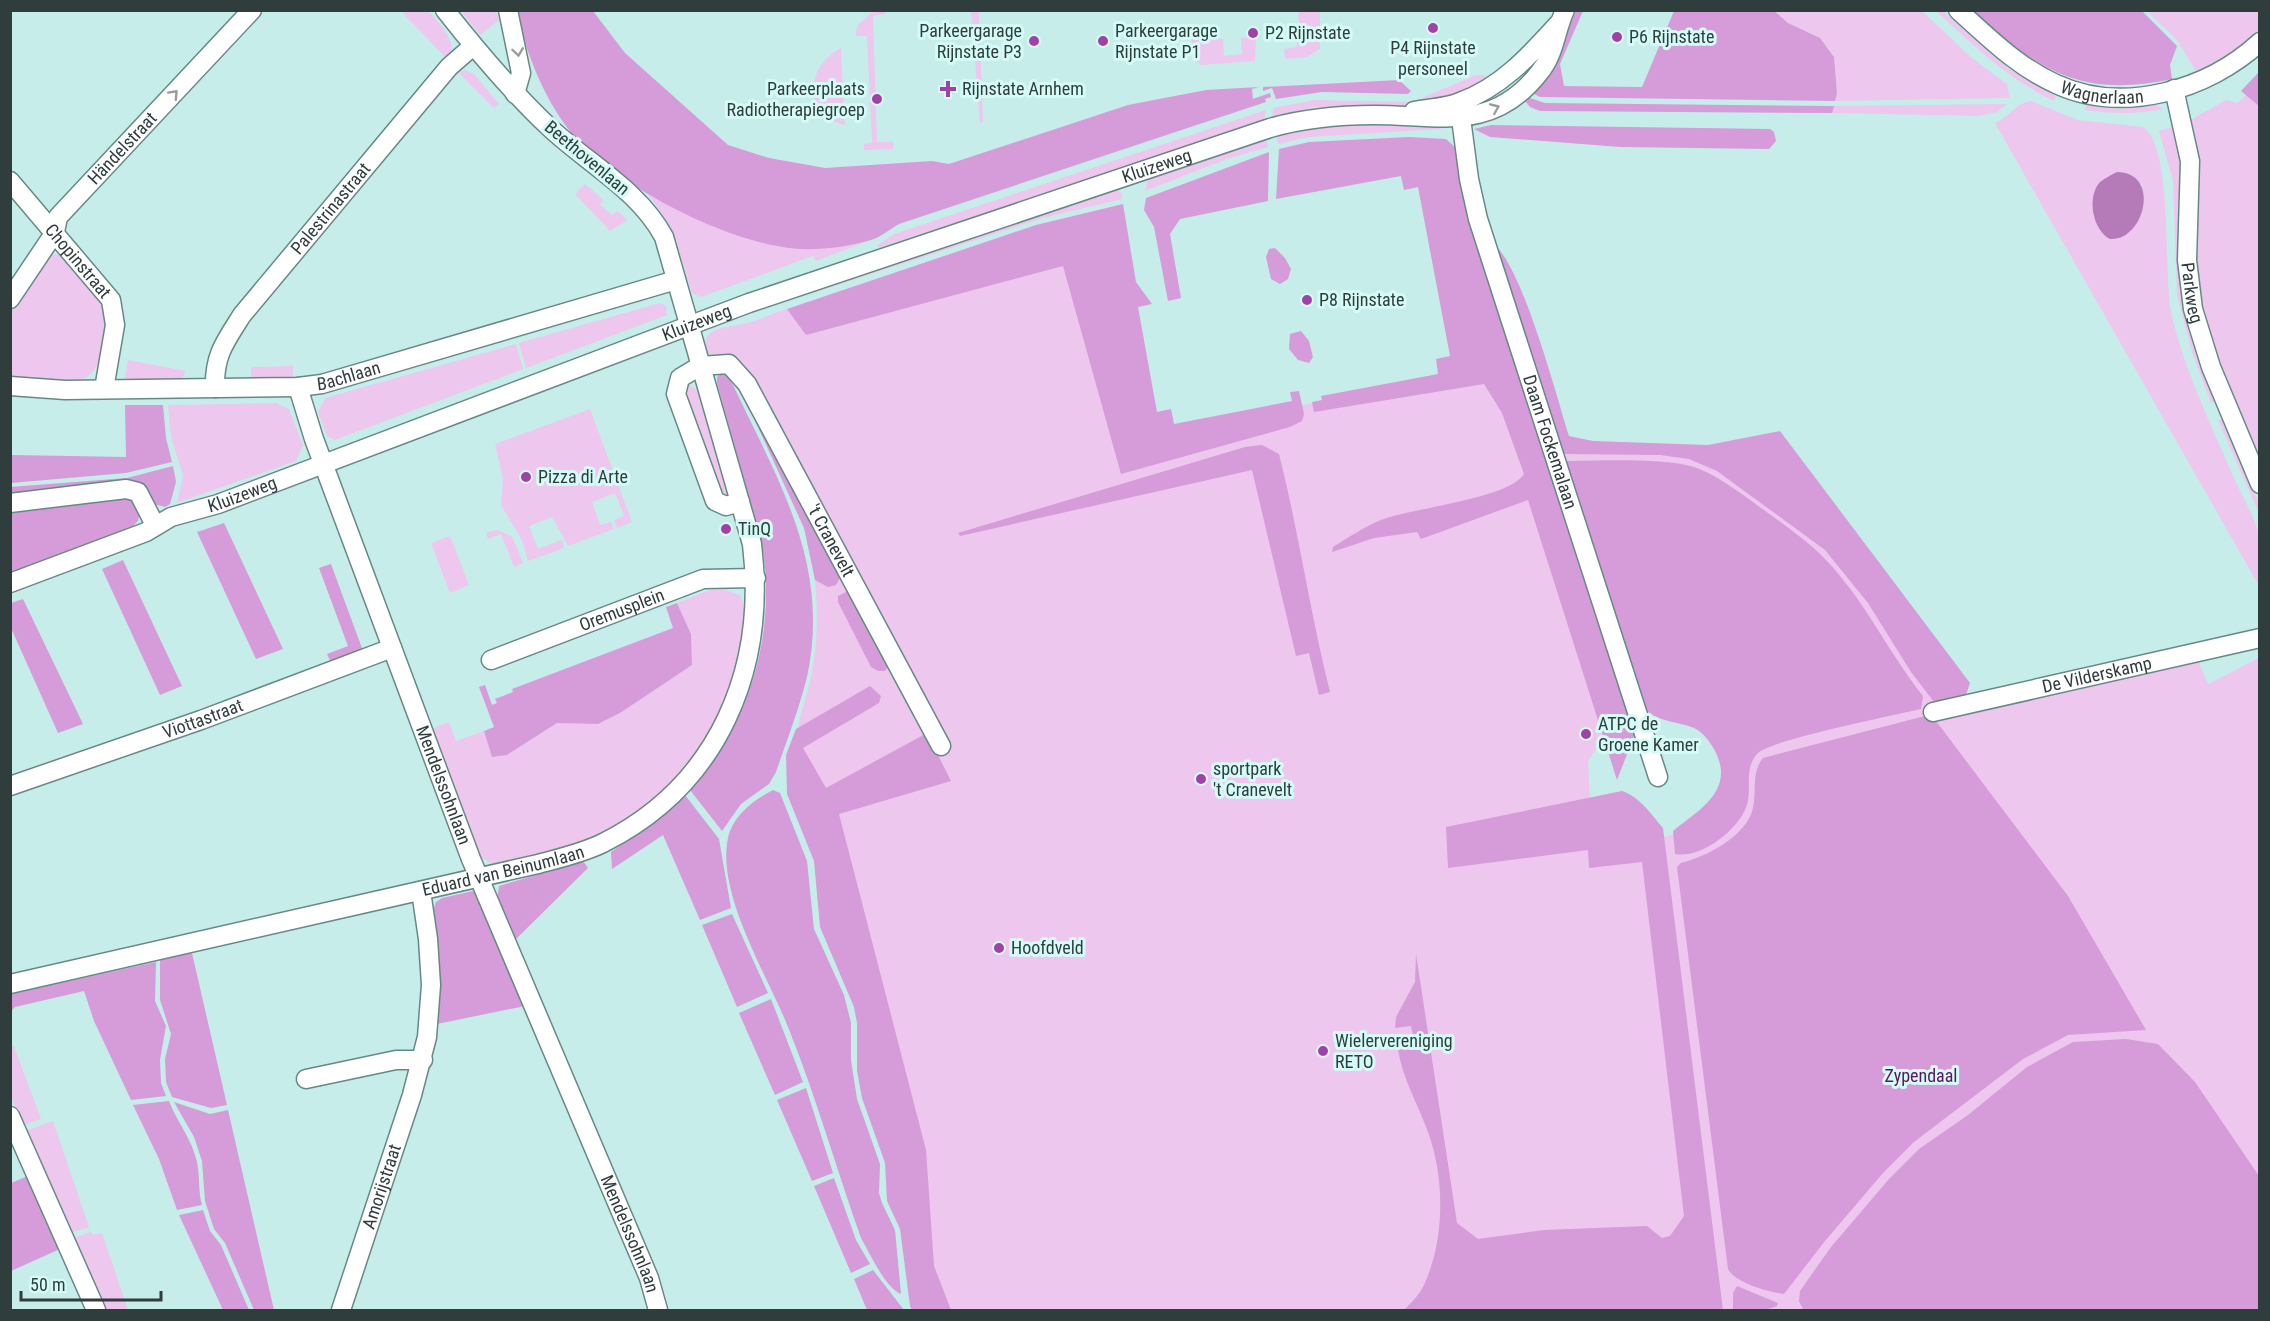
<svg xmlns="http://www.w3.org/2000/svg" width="2270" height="1321" font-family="'Roboto Condensed',sans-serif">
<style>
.green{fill:#edc7ee;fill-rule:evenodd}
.forest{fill:#d69bd9}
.water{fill:#b57bb8}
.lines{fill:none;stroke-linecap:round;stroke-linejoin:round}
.minor-casing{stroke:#668986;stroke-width:21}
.minor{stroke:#fff;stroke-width:18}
.oneway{stroke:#979e9e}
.poi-dot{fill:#a141a8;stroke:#d5fbf7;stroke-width:2}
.labels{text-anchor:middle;stroke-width:6;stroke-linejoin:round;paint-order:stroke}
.poi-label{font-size:18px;fill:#2f3e3d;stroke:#d5fbf7;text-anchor:start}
.street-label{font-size:18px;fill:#2f3e3d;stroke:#d5fbf7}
.park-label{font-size:18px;fill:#5a1460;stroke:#d5fbf7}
</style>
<rect width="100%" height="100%" fill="#c7edea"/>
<!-- green -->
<path class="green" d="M405 11H429C440 25 459 41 448 60L403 13Z
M461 11H496L499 20 480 35Z
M873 11H885V14L873 16 877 142H893V149L864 150V144L872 143 867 36H856L857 26Z
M971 11H979L983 121 980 124Z
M1298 11H1320V49L1307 57 1285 59 1284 49 1297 47 1296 33 1300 32Z
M1773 11H1922L1972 58 2007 84 2010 98 1835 101 1837 93 1834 57 1820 38 1788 23Z
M1936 11H1943L2008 68 2056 96 2054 101C2008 79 1973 45 1936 11Z
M2147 11H2259V30L2231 54 2196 71 2177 40Z
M1207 33 1208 40 1223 39 1224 56 1242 54 1241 38 1256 37 1255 61 1200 65 1193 57 1191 34Z
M841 48V53L845 125C802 116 805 66 841 48Z
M465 70 474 74 499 104 494 108 459 73Z
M1475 75H1483L1488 80 1466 93 1410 108 1315 107 1272 118 1273 108 1315 100 1415 102C1433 91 1455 86 1475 75Z
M2259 82V464L2218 365 2201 308 2195 261 2198 160 2190 120 2226 100 2238 103Z
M2031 101 2078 120 2143 127C2174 148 2163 273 2171 312 2184 370 2211 424 2234 478 2241 494 2256 519 2259 536 2262 551 2259 570 2259 586L1995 123C2009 117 2016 103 2031 101ZM2108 177 2142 184 2143 203 2140 217 2094 210 2095 189Z
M2007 104 1997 112 1977 116 1832 113 1834 106Z
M2087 105 2120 109 2156 105 2164 109C2137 114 2113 114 2085 110Z
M1266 110 1264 121 878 248V245L894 234Z
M1373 123 1435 125 1442 129 1308 137 1278 144 1276 135 1345 124Z
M2173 127 2182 157V177L2216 401 2211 403 2192 352 2177 294 2173 181 2159 131Z
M1266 138 1268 147 1227 159 1145 191 1149 176Z
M585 184 603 200 600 205 613 215 617 211 628 220 610 231 575 194Z
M1116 188 1122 194V199L1043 218 797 298 916 254Z
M647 194C694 218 758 251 812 249 831 249 852 243 871 240L816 261 813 256 701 297 692 293C681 258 673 222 647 194Z
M1061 229 1121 441 1500 366 1616 720 1588 761 1591 820 1645 858 1687 1222 1673 1240 1428 1287 1408 1310H941L798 748C795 720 806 703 811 676 819 639 818 601 813 564L841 547 721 356 707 353C699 327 725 328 742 324 757 322 773 313 787 309L791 314Z
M54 254C67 254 99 293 103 306 111 329 105 377 76 381 55 384 31 379 11 377V311L46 259Z
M660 303 666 306 667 315 526 368 519 343Z
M516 344 523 369 335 440 327 436 318 412 325 398Z
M128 360 186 371 181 380H130L125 378Z
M293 366V378H251V367Z
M689 384 698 391 727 489 728 497 724 501 683 388Z
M277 403 289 409 303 445 296 461 177 503 183 475 171 437 168 405Z
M590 409 632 522 617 528 614 520 624 516 615 493 592 502 600 525 611 522 614 529 568 546 552 517 529 526 538 549 562 540 564 548 528 561 522 540 501 505 503 479 495 444Z
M2223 419 2259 503V513L2218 420Z
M1557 440 1692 454 1803 511 1962 715 1966 709 2198 660 2208 684 2259 658V1310H1509L1710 1287 1657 840 1732 812 1722 744 1646 685Z
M497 530 512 536 523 563 514 567 501 534 488 539 486 533Z
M450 536 469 585 450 593 431 543Z
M710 590H725L740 595C750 615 742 639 737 661 723 723 679 788 623 821 584 845 538 855 494 865L477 855 431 729 449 722 456 741 484 731 493 757 507 755 557 723 598 724 620 713 692 665 691 634 677 603Z
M14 1046 41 1119 23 1126 11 1097 10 1047Z
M53 1121 89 1227 70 1233 25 1131Z
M91 1232 92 1235 102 1233 128 1310H105L73 1238Z"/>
<!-- forest -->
<path class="forest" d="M1773 10 1788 23 1820 38 1834 57 1837 93 1835 101 1540 97 1532 93 1555 60 1576 11H1583L1560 64 1564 86 1642 87 1674 11Z
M516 11H593L625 53 728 145 769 158 825 168 932 161 949 164 1128 105 1206 90 1259 87 1252 89 1253 99 1270 93 1271 97 1265 99 1266 102 899 224C890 229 881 237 871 240 854 245 831 249 813 249 743 253 611 185 569 130 542 95 527 53 516 11Z
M1972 11H2142L2177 46 2170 65 2172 79C2079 99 2038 69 1972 11Z
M2259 72V106L2241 91Z
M1399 80 1411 91 1408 94 1322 92 1276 99 1272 88 1263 91V87Z
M1527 97 1545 103 1834 106 1832 113 1540 111 1530 107 1525 101Z
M1491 125 1770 129 1774 132 1776 141 1769 149 1620 147 1490 137 1474 129Z
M1409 137 1446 139 1456 148 1635 734 1617 780 1528 500 1421 539 1417 532 1374 538 1332 552 1333 547C1349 537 1364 527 1381 520 1411 508 1509 499 1524 474L1502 413 1484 384 1314 412 1312 402 1322 400 1321 396 1438 374 1436 359 1450 356 1418 187 1404 190 1401 176 1276 199 1279 149 1309 142Z
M1269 152 1268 201 1180 219 1170 234 1181 298 1168 301 1154 227 1144 210 1146 198Z
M1123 204 1136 282 1152 304 1138 307 1157 412 1171 409 1174 424 1292 401 1290 392 1299 391 1304 414 1302 421 1290 427 1121 474 1063 266 806 335 787 309 1036 225Z
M1492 243C1521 261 1557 398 1569 436L1593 441 1708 445 1780 431 1970 683 1964 701 1942 706 1934 702 1911 672 1868 603 1825 550 1717 471 1689 459 1660 455 1566 454 1560 451Z
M1275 248 1285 258 1291 269 1288 279 1280 284 1271 279 1266 257 1269 249Z
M1301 331 1309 341 1313 357 1309 363 1298 360 1289 349 1290 334Z
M724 370 734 387C779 482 831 566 807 677 799 709 787 740 776 772L769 784 741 804 722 831 690 790C750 723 777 633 762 544L717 383V377Z
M736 379 842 574 836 585 828 587 815 580 804 528Z
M125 405H163L166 438 172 462 126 473 11 483V455L126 457Z
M1262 445 1279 454C1299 533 1310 613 1330 692L1319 695 1309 653 1296 656 1252 470 960 536 958 533 1245 447Z
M1567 461C1606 461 1647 458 1686 465 1710 470 1733 488 1753 502 1773 517 1804 538 1821 555 1863 596 1887 651 1923 696L1921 709C1895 715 1771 740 1758 753 1742 769 1754 792 1745 810 1735 832 1700 859 1675 854L1673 831C1697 811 1736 791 1715 751 1710 742 1703 732 1694 728 1677 721 1655 722 1644 707L1563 465Z
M173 466 176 482 170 504 165 507 154 504 146 489 11 496 10 487 127 478Z
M123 497 133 499 140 512 138 521 131 528 11 573V510Z
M224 523 283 649 256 659 197 532Z
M123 560 182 686 160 695 102 569Z
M331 564 363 651 331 663 327 654 348 646 319 568Z
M848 591 889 665 885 671H878L871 667 838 602V596Z
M23 599 83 724 58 733 11 628V603Z
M677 603 691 634 692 665 620 713 598 724 557 723 507 755 492 757 484 731 494 727 479 687 485 685 492 705 497 703 495 699 513 692 512 689 673 628 666 607Z
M870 686 881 696 879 703 803 748 826 788 927 733 951 781 839 814 926 1150 934 1266 951 1310H912L910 1306 900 1229 887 1201 885 1163 862 1098 857 1071V1023L854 1007 820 927 814 861 787 794 786 755 796 729Z
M1925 716 1936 721 2068 896 2146 1030 2068 1035 2023 1059 1914 1142 1883 1173 1825 1241 1784 1294C1769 1292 1735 1283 1728 1269L1677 867 1681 863C1706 857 1747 836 1753 808 1757 790 1751 773 1763 758Z
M773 790 780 793 807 861 814 929 844 995 851 1023V1060L857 1099 880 1164 879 1193 882 1203 895 1230 901 1294C886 1289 869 1252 861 1238 836 1168 816 1096 788 1027 768 976 716 894 728 838 733 816 753 800 773 790Z
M1622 791C1640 797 1651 814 1663 828L1723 1310H1404C1411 1303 1420 1294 1424 1285 1445 1239 1445 1179 1428 1132 1418 1104 1403 1080 1398 1050L1415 1046 1411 1026 1395 1028 1396 1017 1415 982 1416 954 1457 1223 1478 1239 1544 1230 1647 1226 1662 1238 1670 1236 1684 1216 1642 862 1589 868 1588 850 1448 868 1446 827Z
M685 795 719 839 731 908 700 920 663 835 612 869 611 852 657 821Z
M583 861 588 868 515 940 497 901 499 886Z
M473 891 479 896 525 1006 437 1024 439 956 433 910 436 902 442 898Z
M732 914 768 993 737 1007 702 925Z
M192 953 227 1105 211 1108 172 1097 166 1082 165 1059 171 1034 160 1000V960Z
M156 962 155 1001 166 1026 160 1060 161 1083 166 1096 131 1100 94 1021 84 991 15 1007 11 1011V994Z
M771 999 803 1082 775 1095 739 1013Z
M2126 1039 2158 1044 2195 1082 2259 1176V1310L1803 1309 1799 1301 1800 1291 1831 1247 1889 1179 1919 1149 1968 1115 2027 1067 2073 1042Z
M806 1088 833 1173 812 1181 777 1100Z
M169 1101C177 1122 192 1139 197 1162 200 1176 198 1191 202 1205L177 1210 159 1159 133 1105Z
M174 1102 210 1114 228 1110 274 1310H254L225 1243 214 1229 205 1201 202 1161 194 1137Z
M28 1176 60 1249 11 1271V1183Z
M834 1178 856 1240 870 1264 851 1273 814 1186Z
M203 1210 210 1231 221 1245 249 1310H223L179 1215Z
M873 1270 904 1310H867L854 1279Z
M1737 1286 1778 1303 1777 1306 1765 1310H1733V1293Z"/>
<!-- water -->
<path class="water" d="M2117 172C2161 172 2145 241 2110 239 2093 231 2086 197 2100 182 2105 178 2111 175 2117 172Z"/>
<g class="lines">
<defs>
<g id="minor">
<path d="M508 10 521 73 515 94"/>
<path id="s1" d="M1958 10C1989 38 2018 67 2056 84 2123 115 2208 90 2260 42"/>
<path id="s2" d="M2174 89 2190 161 2187 260 2193 309 2211 367 2260 484"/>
<path id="s3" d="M1459 103 1469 179 1478 219 1658 777"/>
<path d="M1414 111C1429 108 1446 108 1460 102 1502 87 1531 54 1560 22"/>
<path id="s4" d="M10 181 111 300 115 325 104 389"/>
<path id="s5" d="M10 299 55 232 58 217 252 10"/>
<path id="s6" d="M10 386 65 390 298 387 322 384 676 280"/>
<path id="s7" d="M298 387 314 439 471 859 649 1278 658 1310"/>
<path id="s8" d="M215 388C214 355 225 342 242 315L449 67 473 46"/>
<path id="s9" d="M740 502 726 506 715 501 676 394 680 378 700 366 729 364 747 384 941 746"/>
<path d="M10 503 126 489 138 492 155 525"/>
<path id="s10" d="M10 583 146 532 171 517 218 504 749 303 1270 128C1305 118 1338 115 1374 115 1439 115 1492 133 1539 73 1555 54 1555 32 1565 10"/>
<path id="s11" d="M491 660 703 579 756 578"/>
<path id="s12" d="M1933 712 2260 638"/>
<path id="s13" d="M10 786 201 720 392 648"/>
<path id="s14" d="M10 984 538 864C560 858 583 853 603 843 719 785 767 669 752 544L664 237C639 190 587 163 549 127 511 91 478 52 445 10"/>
<path d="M306 1079 396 1060H423"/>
<path d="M10 1116 96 1310"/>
<path id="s15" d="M341 1310 412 1095 427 1037 431 985 428 939 421 891"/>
</g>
</defs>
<!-- minor casing -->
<use href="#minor" class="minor-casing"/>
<!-- minor -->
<use href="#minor" class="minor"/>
</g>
<!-- one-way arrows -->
<defs><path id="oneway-chevron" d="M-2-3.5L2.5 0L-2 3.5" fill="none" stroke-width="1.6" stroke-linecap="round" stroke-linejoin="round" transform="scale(1.5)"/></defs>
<g class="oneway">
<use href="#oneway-chevron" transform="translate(518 52) rotate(82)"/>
<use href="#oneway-chevron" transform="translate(174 94) rotate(-47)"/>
<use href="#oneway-chevron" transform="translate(1495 108) rotate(-23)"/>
</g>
<!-- markers -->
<g class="poi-dot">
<circle cx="1433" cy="28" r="6"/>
<circle cx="1253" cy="33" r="6"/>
<circle cx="1617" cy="37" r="6"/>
<circle cx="1034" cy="41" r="6"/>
<circle cx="1103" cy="41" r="6"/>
<path d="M945 80h6v6h6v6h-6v6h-6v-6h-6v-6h6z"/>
<circle cx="877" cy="99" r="6"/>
<circle cx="1307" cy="300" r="6"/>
<circle cx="526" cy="477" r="6"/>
<circle cx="726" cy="529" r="6"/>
<circle cx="1586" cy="734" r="6"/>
<circle cx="1201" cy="779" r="6"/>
<circle cx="999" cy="948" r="6"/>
<circle cx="1323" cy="1051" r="6"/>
</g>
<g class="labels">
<!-- poi labels -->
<g class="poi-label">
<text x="1022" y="37" text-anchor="end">Parkeergarage<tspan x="1022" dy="21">Rijnstate P3</tspan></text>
<text x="1115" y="37">Parkeergarage<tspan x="1115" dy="21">Rijnstate P1</tspan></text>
<text x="1265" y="39">P2 Rijnstate</text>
<text x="1629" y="43">P6 Rijnstate</text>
<text x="1433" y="54" text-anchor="middle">P4 Rijnstate<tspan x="1433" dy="21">personeel</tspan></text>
<text x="865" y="95" text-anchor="end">Parkeerplaats<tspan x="865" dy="21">Radiotherapiegroep</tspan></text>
<text x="962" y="95">Rijnstate Arnhem</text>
<text x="1319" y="306">P8 Rijnstate</text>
<text x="538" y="483">Pizza di Arte</text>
<text x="738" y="535">TinQ</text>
<text x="1598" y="730">ATPC de<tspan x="1598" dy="21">Groene Kamer</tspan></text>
<text x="1213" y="775">sportpark<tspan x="1213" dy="21">'t Cranevelt</tspan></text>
<text x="1011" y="954">Hoofdveld</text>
<text x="1335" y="1047">Wielervereniging<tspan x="1335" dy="21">RETO</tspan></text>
</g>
<!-- street labels -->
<g class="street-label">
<text dy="6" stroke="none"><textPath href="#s1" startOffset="171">Wagnerlaan</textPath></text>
<text dy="6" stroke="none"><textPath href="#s5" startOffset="190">Händelstraat</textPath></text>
<text transform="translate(587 158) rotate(40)" y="6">Beethovenlaan</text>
<text dy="6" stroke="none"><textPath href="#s10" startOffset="1221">Kluizeweg</textPath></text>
<text dy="6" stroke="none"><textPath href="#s8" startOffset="218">Palestrinastraat</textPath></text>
<text dy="6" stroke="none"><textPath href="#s4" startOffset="105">Chopinstraat</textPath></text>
<text dy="6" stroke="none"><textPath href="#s2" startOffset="206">Parkweg</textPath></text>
<text dy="6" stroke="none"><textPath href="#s10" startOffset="735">Kluizeweg</textPath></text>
<text dy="6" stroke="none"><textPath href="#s6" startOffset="340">Bachlaan</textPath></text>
<text dy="6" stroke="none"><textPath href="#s3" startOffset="352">Daam Fockemalaan</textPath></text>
<text dy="6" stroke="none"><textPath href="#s10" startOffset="249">Kluizeweg</textPath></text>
<text dy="6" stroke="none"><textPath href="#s9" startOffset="414">'t Cranevelt</textPath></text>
<text dy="6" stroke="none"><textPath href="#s11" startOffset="140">Oremusplein</textPath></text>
<text dy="6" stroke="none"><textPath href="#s12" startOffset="168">De Vilderskamp</textPath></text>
<text dy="6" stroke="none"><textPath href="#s13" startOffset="204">Viottastraat</textPath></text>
<text dy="6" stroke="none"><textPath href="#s7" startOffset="424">Mendelssohnlaan</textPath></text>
<text dy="6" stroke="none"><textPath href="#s14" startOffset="506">Eduard van Beinumlaan</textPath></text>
<text dy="6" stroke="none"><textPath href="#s15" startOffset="130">Amorijstraat</textPath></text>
<text dy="6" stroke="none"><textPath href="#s7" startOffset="910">Mendelssohnlaan</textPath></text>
</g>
<!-- park labels -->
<g class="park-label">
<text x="1921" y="1082">Zypendaal</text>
</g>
</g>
<!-- border -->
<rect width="2270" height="1321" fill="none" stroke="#2f3e3d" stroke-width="24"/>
<!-- scale -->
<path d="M21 1291v9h140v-9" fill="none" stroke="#2f3e3d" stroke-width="3"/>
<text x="30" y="1291" font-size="18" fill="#2f3e3d" stroke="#d5fbf7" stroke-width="4.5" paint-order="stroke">50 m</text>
</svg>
